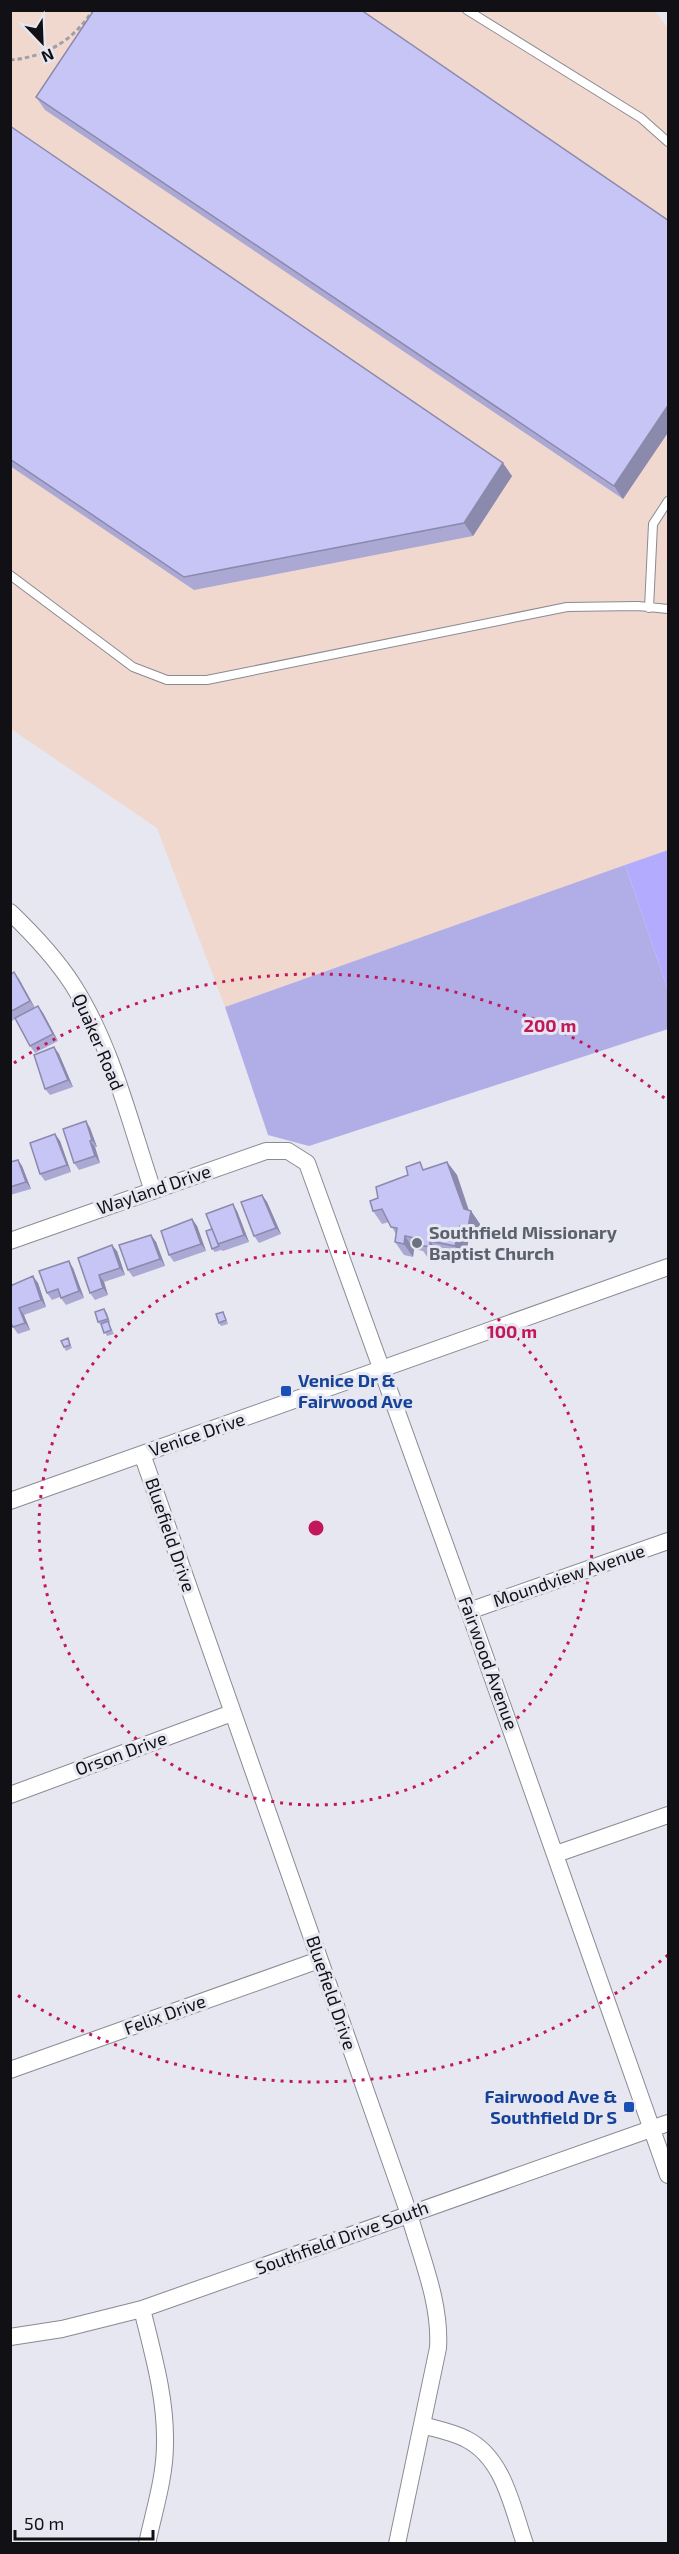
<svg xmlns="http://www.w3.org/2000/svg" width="679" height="2554" font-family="'Exo 2',sans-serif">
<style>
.industrial{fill:#f0d8ce}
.green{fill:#b1ade7}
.forest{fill:#b3acfe}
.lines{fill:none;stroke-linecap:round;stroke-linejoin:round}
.lane-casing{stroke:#8a8a93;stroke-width:10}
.street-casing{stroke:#8a8a93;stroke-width:18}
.path{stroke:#9f9fa7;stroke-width:3;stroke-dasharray:4.5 3;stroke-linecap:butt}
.lane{stroke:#fff;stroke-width:8}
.street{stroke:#fff;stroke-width:16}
.wall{fill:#aba9d4}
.shaded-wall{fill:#8b89ac}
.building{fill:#c7c4f6;stroke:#8b89ac;stroke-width:1.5}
.ring{fill:none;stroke:#c2185b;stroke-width:3;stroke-dasharray:3 6}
.worship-dot{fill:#6b7280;stroke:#e7e7f1;stroke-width:2}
.transit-dot{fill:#1a4fb4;stroke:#e7e7f1;stroke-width:2}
.labels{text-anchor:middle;stroke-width:6;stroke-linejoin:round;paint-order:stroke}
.street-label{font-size:18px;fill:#111115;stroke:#e7e7f1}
.worship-label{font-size:18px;font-weight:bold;fill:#5b616d;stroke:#e7e7f1;text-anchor:start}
.transit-label{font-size:18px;font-weight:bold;fill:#164399;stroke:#e7e7f1;text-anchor:start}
.centre{fill:#c2185b;stroke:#e7e7f1;stroke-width:3}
.ring-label{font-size:18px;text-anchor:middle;font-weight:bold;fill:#c2185b;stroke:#e7e7f1;stroke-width:6;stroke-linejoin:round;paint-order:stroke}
</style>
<rect width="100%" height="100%" fill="#e7e7f1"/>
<!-- industrial -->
<path class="industrial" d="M10 11H655L668 28V850L225 1007 157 828 11 729Z"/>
<!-- green -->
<path class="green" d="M625 865 668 990V1029L309 1146 268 1135 225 1007Z"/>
<!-- forest -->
<path class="forest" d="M668 850V990L625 865Z"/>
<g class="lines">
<defs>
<path id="lane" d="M467 10 641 118 668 142
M10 575 133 667 167 680H207L567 607 638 606 668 609
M649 608 653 524 668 501"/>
<path id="street" d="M10 912C34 935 55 957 73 985 112 1046 130 1123 153 1191
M10 1241 266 1151H288L307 1163 469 1611 668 2175
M142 1454 409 2214C421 2257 441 2303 438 2348L397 2544
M10 1501 668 1267
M469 1611 668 1541
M10 1795 232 1713
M556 1854 668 1815
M10 2070 319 1960
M142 2309C153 2354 166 2398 165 2444 165 2477 154 2511 147 2544
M10 2337 62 2329 142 2309 668 2123
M422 2425C436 2429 453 2432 466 2439 504 2458 512 2507 525 2544"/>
</defs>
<!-- lane casing -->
<use href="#lane" class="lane-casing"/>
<!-- street casing -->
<use href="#street" class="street-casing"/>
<!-- path -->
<path class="path" d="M10 60C46 57 74 40 93 10"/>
<!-- lane -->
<use href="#lane" class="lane"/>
<!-- street -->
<use href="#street" class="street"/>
</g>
<!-- wall -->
<path class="wall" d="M36 97 669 221V431L623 499 45 110Z
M10 126 512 476 473 536 194 590 10 466Z
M10 975 19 979 35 1008 38 1006 43 1013 58 1041 35 1053 30 1046 15 1019 12 1021 10 1019Z
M54 1047 59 1054 73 1087 50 1095 45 1089Z
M86 1121 90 1128 97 1147H95L100 1163 79 1170 74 1163Z
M55 1134 60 1141 71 1172 45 1181 40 1174Z
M18 1160 22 1166 31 1189 10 1195V1162Z
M447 1162 457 1175 469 1210 471 1211 480 1224 477 1241 469 1239 464 1259 439 1254V1260L428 1258 423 1251 414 1249 413 1257 404 1255 395 1242 396 1234 389 1222 382 1224 373 1211 378 1198 425 1169Z
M262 1195 267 1202 281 1234 259 1243 254 1236Z
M237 1211 249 1242 223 1251 221 1250 215 1252 212 1249V1229Z
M192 1219 197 1226 206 1251 174 1262 169 1255Z
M151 1235 156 1242 165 1266 133 1277 128 1270Z
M117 1251 125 1275 104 1282 108 1295 95 1300 90 1293 78 1258Z
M73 1268 84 1298 66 1305 60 1297 52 1300 47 1293Z
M38 1283 46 1307 24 1315 30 1330 18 1334 13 1327 10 1286Z
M104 1309 107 1313 110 1322 109 1323 114 1334 107 1336 101 1325 98 1322Z
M223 1312 225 1316 228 1324 221 1326 219 1323Z
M68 1338 72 1348 66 1351 64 1347Z"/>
<!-- shaded-wall -->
<path class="shaded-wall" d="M669 404V431L623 499 614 486Z
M503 463 512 476 473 536 464 523Z
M14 972 19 979 35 1008 30 1001Z
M38 1006 43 1013 58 1041 53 1034Z
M54 1047 59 1054 73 1087 68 1080Z
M86 1121 90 1128 97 1147 92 1140Z
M55 1134 60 1141 71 1172 67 1165Z
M90 1141 95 1147 100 1163 95 1156Z
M18 1160 22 1166 31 1189 26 1182Z
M447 1162 457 1175 470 1215 471 1211 480 1224 477 1241 468 1228 464 1209Z
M262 1195 267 1202 281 1234 276 1228Z
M233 1204 237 1211 249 1242 244 1235Z
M192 1219 197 1226 206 1251 201 1244Z
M460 1226 469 1239 464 1259 455 1246Z
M151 1235 156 1242 165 1266 160 1259Z
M405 1236 414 1249 413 1257 404 1244Z
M430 1241 439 1254V1260L430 1247Z
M112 1245 117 1251 125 1275 120 1268Z
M69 1261 73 1268 84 1298 79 1291Z
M99 1275 104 1282 108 1295 103 1288Z
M33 1276 38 1283 46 1307 41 1300Z
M19 1308 24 1315 30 1330 25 1323Z"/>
<!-- building -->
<path class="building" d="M94 10H361L669 221V404L614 486 36 97Z
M10 126 503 463 464 523 184 577 10 459Z
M14 972 30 1001 10 1012V975Z
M38 1006 53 1034 30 1046 15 1018Z
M54 1047 68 1080 45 1089 34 1055Z
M86 1121 92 1140 90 1141 95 1156 74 1163 63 1129Z
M55 1134 67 1165 40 1174 30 1143Z
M18 1160 26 1182 10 1187V1162Z
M420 1162 423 1170 447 1162 464 1209 471 1211 468 1228 460 1226 455 1246 430 1241V1247L419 1245 420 1239 405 1236 404 1244 395 1242 397 1228 391 1227 382 1209 373 1211 370 1201 378 1198 376 1187 408 1175 406 1167Z
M262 1195 276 1228 254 1236 241 1202Z
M233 1204 244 1235 218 1244 206 1214Z
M192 1219 201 1244 169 1255 161 1231Z
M212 1229 219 1246 212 1249 206 1231Z
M151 1235 160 1259 128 1270 119 1245Z
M112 1245 120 1268 99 1275 103 1288 90 1293 78 1258Z
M69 1261 79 1291 61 1298 58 1289 47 1293 39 1271Z
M33 1276 41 1300 19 1308 25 1323 13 1327 10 1321V1286Z
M104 1309 108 1319 98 1322 95 1312Z
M223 1312 226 1320 219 1323 216 1314Z
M108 1321 111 1330 104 1333 101 1324Z
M68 1338 70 1345 64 1347 61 1341Z"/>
<!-- distance rings -->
<g class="ring">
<circle cx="316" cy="1528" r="277"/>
<path d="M668 1955A554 554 0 0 1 14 1993M14 1063A554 554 0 0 1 668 1101"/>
</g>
<!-- markers -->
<circle class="worship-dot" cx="417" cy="1243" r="6"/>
<g class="transit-dot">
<rect x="280" y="1385" width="12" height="12" rx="3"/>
<rect x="623" y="2101" width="12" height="12" rx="3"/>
</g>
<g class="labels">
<!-- street labels -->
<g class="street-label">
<text transform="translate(98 1042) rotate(67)" y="6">Quaker Road</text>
<text transform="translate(154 1190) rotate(-19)" y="6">Wayland Drive</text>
<text transform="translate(197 1435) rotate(-19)" y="6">Venice Drive</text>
<text transform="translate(170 1535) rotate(71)" y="6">Bluefield Drive</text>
<text transform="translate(569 1576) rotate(-19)" y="6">Moundview Avenue</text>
<text transform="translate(488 1663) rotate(70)" y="6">Fairwood Avenue</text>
<text transform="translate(121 1754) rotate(-20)" y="6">Orson Drive</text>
<text transform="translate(331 1993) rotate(71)" y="6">Bluefield Drive</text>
<text transform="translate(165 2015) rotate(-20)" y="6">Felix Drive</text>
<text transform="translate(342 2238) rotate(-20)" y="6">Southfield Drive South</text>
</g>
<!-- worship labels -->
<g class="worship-label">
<text x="429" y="1239">Southfield Missionary<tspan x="429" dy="21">Baptist Church</tspan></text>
</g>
<!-- transit labels -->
<g class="transit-label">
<text x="298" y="1387">Venice Dr &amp;<tspan x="298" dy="21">Fairwood Ave</tspan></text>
<text x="617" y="2103" text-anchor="end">Fairwood Ave &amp;<tspan x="617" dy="21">Southfield Dr S</tspan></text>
</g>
</g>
<circle cx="316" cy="1528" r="9" class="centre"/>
<g class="ring-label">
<text x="550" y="1032">200 m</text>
<text x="512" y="1338">100 m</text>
</g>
<!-- border -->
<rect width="679" height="2554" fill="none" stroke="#111115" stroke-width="24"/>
<!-- north arrow -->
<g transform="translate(42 42) rotate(157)" stroke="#e7e7f1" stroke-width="4.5" paint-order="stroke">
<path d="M0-4.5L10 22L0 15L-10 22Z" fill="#111115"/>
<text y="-9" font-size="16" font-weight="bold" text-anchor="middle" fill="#111115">N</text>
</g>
<!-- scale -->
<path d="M15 2530v9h138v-9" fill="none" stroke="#111115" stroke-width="3"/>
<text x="24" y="2530" font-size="18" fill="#111115" stroke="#e7e7f1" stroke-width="4.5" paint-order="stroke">50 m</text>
</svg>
